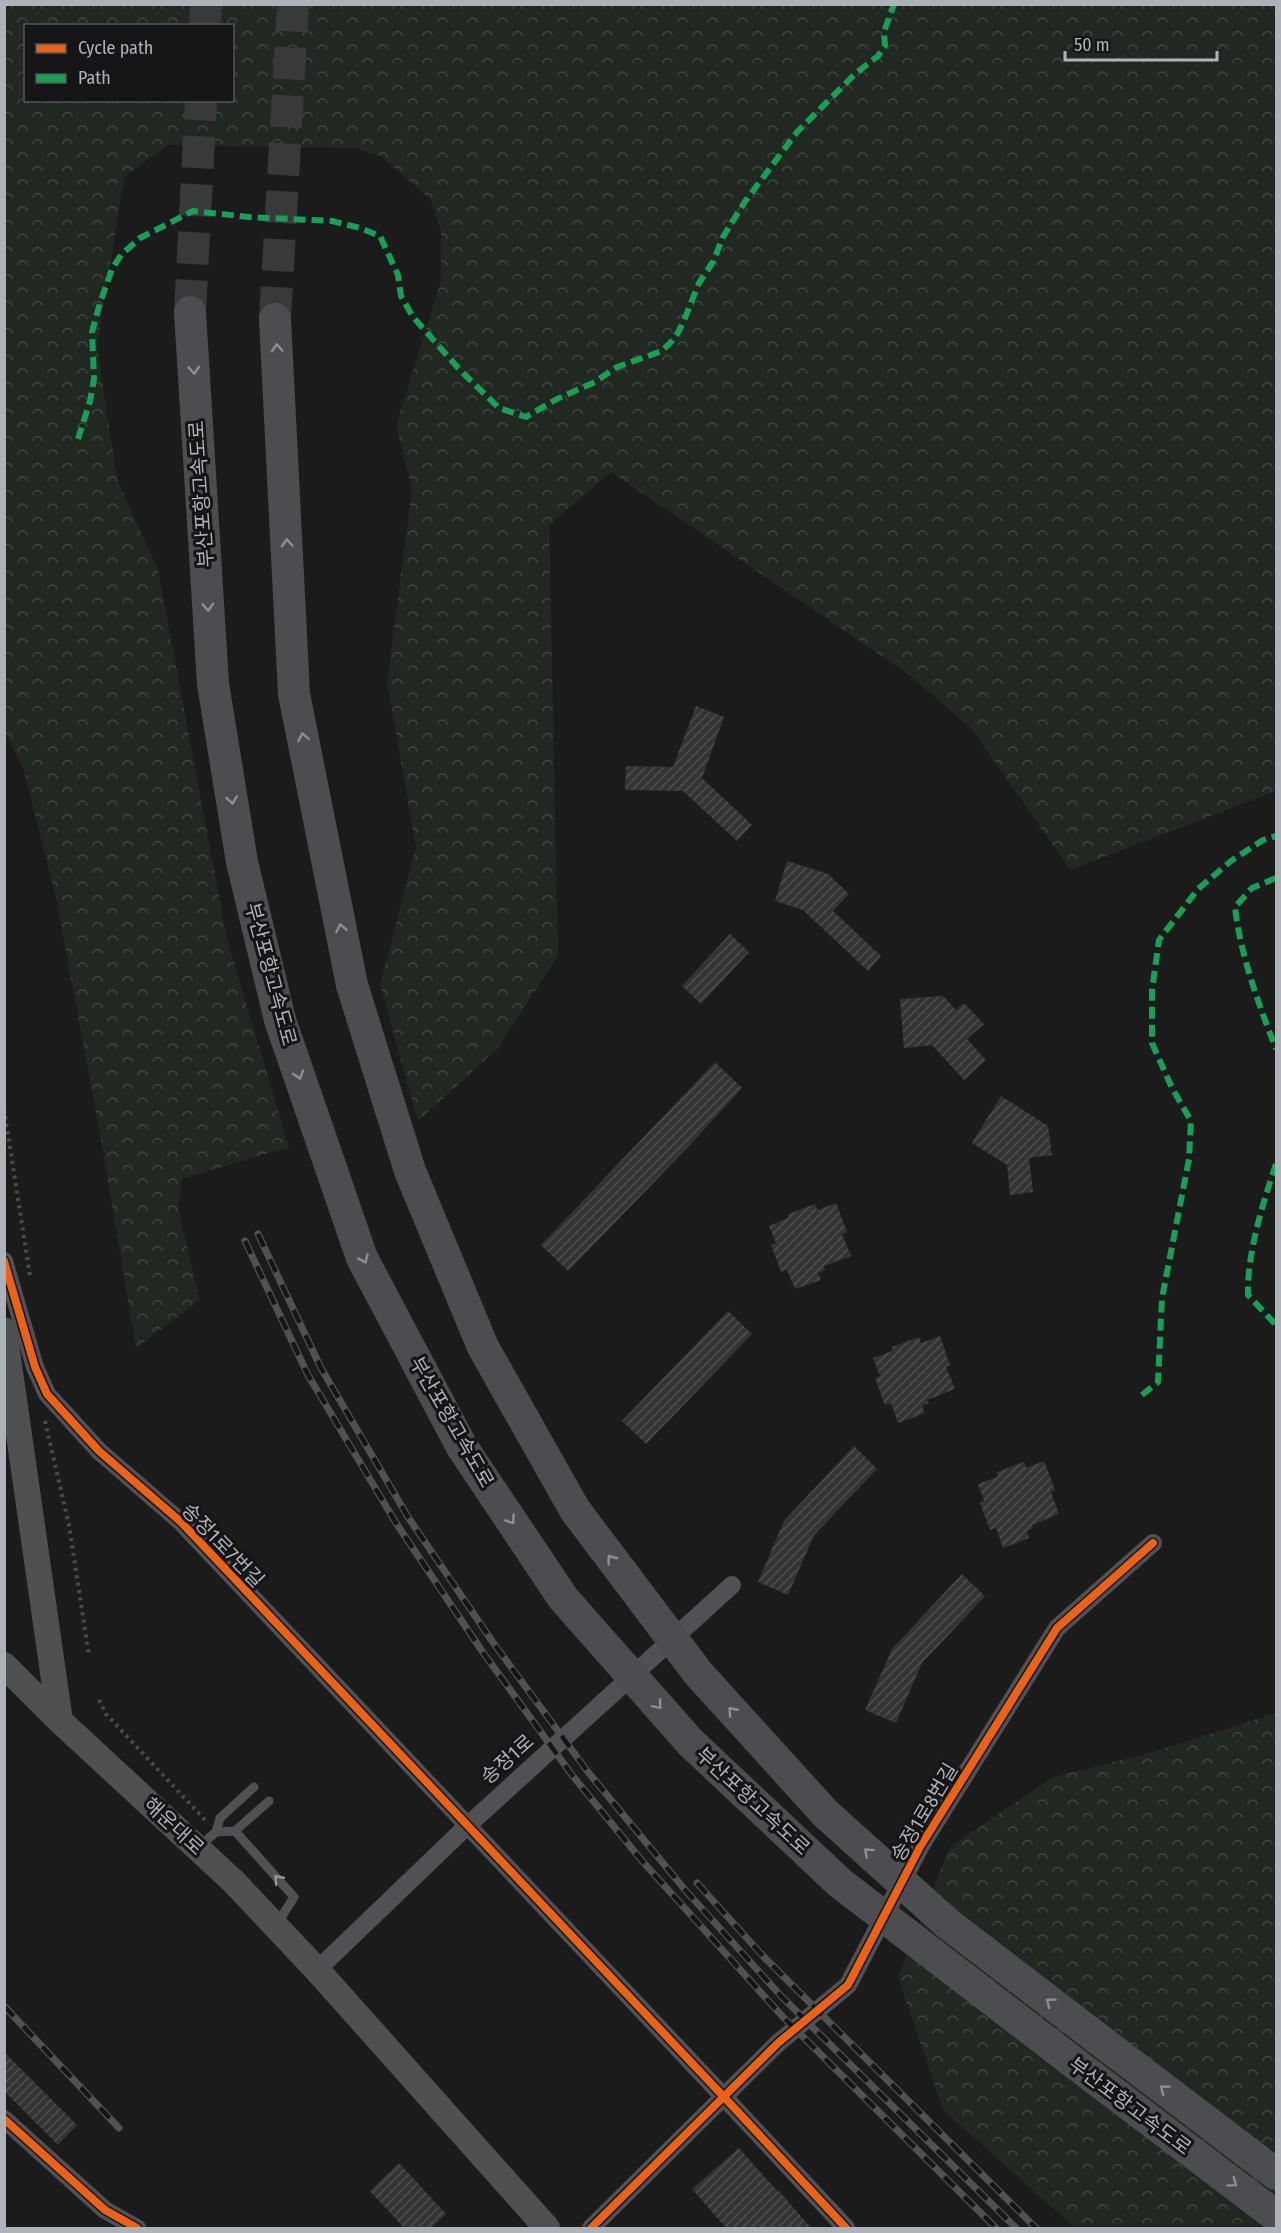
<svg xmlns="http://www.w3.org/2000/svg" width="1281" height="2233" font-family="'Fira Sans Condensed','Noto Sans KR',sans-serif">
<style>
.forest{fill:url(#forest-crowns);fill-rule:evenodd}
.building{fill:url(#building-hatch)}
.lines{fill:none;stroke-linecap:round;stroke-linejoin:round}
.highway-tunnel{stroke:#38393b;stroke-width:32;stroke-dasharray:32 16;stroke-linecap:butt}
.path{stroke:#4b4c4f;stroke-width:4;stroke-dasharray:3 4.5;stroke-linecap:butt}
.lane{stroke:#505154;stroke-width:9}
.street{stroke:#505154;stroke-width:18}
.secondary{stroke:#4e5051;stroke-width:26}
.highway{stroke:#4c4d50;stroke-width:32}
.rail-casing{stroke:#505152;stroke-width:7}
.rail{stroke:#151517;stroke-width:4.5;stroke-dasharray:14;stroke-linecap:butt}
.highway-bridge{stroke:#4c4d50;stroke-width:32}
.quiet{stroke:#1a9f57;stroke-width:6;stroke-dasharray:12 6;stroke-linecap:butt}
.cycleway-casing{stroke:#151517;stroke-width:11}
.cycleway{stroke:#ea6118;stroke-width:8}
.oneway{stroke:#8c8f95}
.oneway2{stroke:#92969b}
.labels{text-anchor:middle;stroke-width:6;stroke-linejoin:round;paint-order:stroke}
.street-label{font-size:20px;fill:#aeb3ba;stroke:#151517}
</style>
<defs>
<pattern id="forest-crowns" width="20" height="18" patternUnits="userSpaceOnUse" patternTransform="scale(1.5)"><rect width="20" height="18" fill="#212821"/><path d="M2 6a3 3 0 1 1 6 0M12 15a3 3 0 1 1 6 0" fill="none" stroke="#3f453f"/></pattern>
<pattern id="building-hatch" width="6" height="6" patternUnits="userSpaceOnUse" patternTransform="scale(1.5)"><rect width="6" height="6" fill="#343435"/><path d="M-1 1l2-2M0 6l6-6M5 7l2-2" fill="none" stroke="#4f4f50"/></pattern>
</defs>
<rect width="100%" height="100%" fill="#1b1b1b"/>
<!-- forest -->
<path class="forest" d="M5 4 1276 5V791L1070 870 973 730 908 674 611 472 549 525 558 956 497 1049 418 1121 380 985 416 847 387 682 412 490 396 425 441 281V230L430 199 382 157 355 148 168 145 124 177 97 347 117 479 158 570 227 939 289 1147 182 1179 178 1208 200 1300 136 1348 102 1145 56 898 24 770 5 732ZM26 26H232V100H26Z
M1276 1713V2228H1075L943 2110 898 1977 950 1847 1053 1777 1153 1752Z"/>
<!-- building -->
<path class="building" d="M696 706 724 717 702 778 752 825 737 841 683 791 625 790 626 766 673 767Z
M787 861 828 874 849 894 833 911 881 956 868 971 803 910 775 901Z
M730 934 749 952 701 1004 682 986Z
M943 996 956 1010 964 1003 984 1024 967 1039 986 1060 964 1080 932 1045 904 1048 900 999Z
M715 1062 742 1088 689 1146 568 1271 541 1245Z
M1001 1096 1048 1126 1052 1155 1029 1158 1033 1192 1010 1195 1007 1165 972 1143Z
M836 1203 847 1232 842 1234 851 1256 824 1266 825 1270 818 1273 821 1280 795 1289 787 1270 781 1272 771 1245 776 1243 769 1226 788 1218V1214L815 1204 817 1210Z
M728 1311 752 1334 646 1444 622 1421Z
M940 1336 950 1365 946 1367 955 1389 927 1400 929 1403 922 1406 925 1413 898 1423 891 1403 885 1405 875 1378 880 1376 873 1358 892 1351V1347L919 1337 921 1343Z
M854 1446 877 1469 814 1535 788 1595 758 1582 784 1521Z
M1044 1461 1055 1490 1051 1492 1059 1514 1032 1525 1033 1528 1027 1531 1029 1538 1003 1548 996 1528 990 1530 980 1503 984 1501 978 1484 997 1477V1472L1024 1462 1026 1468Z
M962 1574 985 1596 922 1663 896 1723 865 1710 892 1649Z
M4 2052 77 2125 58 2145 4 2091Z
M739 2148 778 2192 779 2191 812 2229H727L692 2189Z
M399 2163 446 2214 430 2229H405L370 2191Z"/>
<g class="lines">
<!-- highway-tunnel -->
<path class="highway-tunnel" d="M205 26 206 4
M190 312 201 100
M275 319 293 4"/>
<!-- path -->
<path class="path" d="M4 1109 30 1276
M45 1421 69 1525 89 1656
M99 1700 106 1714 205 1820"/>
<!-- lane -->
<path class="lane" d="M235 1831 294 1897 277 1924
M216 1832 220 1818 254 1787
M200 1846 216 1832 235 1831 269 1801"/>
<!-- street -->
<path class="street" d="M4 1261 35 1367 47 1394 99 1451 181 1522 724 2097 846 2228
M317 1970 466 1827 732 1585
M4 2119 105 2210 137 2228
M591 2228 778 2043 848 1985 920 1847 1057 1628 1153 1543"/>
<!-- secondary -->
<path class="secondary" d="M4 1330 60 1721
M4 1665 60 1721 234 1882 317 1970 547 2228"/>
<!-- highway -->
<path class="highway" d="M190 312 213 684 242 862 280 1020
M275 319 294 694 352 985
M1097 2038 1276 2174
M1077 2065 1276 2216"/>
<defs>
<path id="rail" d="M258 1234 321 1368 408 1517 492 1641 588 1772 686 1891 782 1997 1016 2228
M245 1241 308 1375 396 1523 482 1651 572 1775 643 1862 783 2017 996 2228
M697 1883 763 1956 1036 2228
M4 2006 119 2128"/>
</defs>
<!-- rail casing -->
<use href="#rail" class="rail-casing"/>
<!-- rail -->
<use href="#rail" class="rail"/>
<!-- highway-bridge -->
<path class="highway-bridge" d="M352 985 410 1171 483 1347 575 1510 698 1673 825 1813 947 1923 1097 2038
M280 1020 362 1258 462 1447 563 1598 690 1742 840 1883 1077 2065"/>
<!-- quiet -->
<path class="quiet" d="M78 439 90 401 94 379 92 332 100 303 112 269 121 255 140 238 193 211 249 217 332 221 360 228 380 236 398 275 401 296 413 317 460 370 499 408 526 417 557 399 595 382 617 367 662 351 675 338 683 323 699 283 713 262 723 237 744 203 797 132 855 74 878 56 885 46 884 32 894 4
M1276 878 1252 888 1235 907C1240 954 1259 1005 1276 1049
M1276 1164C1263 1203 1247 1253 1248 1295L1276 1325
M1142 1395 1158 1382 1162 1298 1189 1159 1191 1121 1172 1088 1152 1043V990L1159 940 1198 889 1231 861 1263 840 1276 836"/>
<defs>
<path id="cycleway" d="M4 1261 35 1367 47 1394 99 1451 181 1522 724 2097 846 2228
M4 2119 105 2210 137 2228
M591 2228 778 2043 848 1985 920 1847 1057 1628 1153 1543"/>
</defs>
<!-- cycleway casing -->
<use href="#cycleway" class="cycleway-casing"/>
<!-- cycleway -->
<use href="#cycleway" class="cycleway"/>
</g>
<!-- one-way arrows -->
<defs><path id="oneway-chevron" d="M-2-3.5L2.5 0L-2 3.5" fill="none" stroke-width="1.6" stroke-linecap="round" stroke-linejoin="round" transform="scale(1.5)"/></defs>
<g class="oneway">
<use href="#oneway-chevron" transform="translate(277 348) rotate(-93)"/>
<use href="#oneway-chevron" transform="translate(194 370) rotate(86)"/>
<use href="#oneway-chevron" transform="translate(287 543) rotate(-93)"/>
<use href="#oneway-chevron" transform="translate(208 607) rotate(86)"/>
<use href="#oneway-chevron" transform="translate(303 737) rotate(-101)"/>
<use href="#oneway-chevron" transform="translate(232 800) rotate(81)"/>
<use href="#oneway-chevron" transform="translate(341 928) rotate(-101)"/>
<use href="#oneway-chevron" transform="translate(299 1075) rotate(71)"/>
<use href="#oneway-chevron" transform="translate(364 1259) rotate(66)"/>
<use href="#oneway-chevron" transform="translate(511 1520) rotate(56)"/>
<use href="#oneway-chevron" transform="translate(611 1559) rotate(-127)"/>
<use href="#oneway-chevron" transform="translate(658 1705) rotate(49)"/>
<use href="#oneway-chevron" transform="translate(732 1711) rotate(-132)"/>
<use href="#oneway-chevron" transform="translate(868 1852) rotate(-138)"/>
<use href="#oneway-chevron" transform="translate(1050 2002) rotate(-143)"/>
<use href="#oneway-chevron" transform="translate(1164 2089) rotate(-143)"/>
<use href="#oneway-chevron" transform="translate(1233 2183) rotate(37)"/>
</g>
<use class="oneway2" href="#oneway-chevron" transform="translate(278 1879) rotate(-132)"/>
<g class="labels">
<!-- street labels -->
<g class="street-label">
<text transform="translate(201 494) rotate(-94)" y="7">부산포항고속도로</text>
<text transform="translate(271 974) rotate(75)" y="7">부산포항고속도로</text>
<text transform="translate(452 1422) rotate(60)" y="7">부산포항고속도로</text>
<text transform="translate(223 1545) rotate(46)" y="7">송정1로7번길</text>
<text transform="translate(507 1759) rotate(-42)" y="7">송정1로</text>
<text transform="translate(753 1801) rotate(43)" y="7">부산포항고속도로</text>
<text transform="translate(924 1812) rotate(-59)" y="7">송정1로8번길</text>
<text transform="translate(174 1826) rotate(43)" y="7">해운대로</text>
<text transform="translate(1130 2106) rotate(37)" y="7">부산포항고속도로</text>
</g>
</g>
<!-- border -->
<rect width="1281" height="2233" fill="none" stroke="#aeb3ba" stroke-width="12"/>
<!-- legend -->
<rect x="24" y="24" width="210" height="78" fill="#151517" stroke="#525458" stroke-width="1.5"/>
<rect x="36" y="44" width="30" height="9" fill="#ea6118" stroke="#525458" stroke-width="1.5"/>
<text x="78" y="54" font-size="18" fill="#aeb3ba">Cycle path</text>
<rect x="36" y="74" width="30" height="9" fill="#1a9f57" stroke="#525458" stroke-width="1.5"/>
<text x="78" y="84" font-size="18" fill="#aeb3ba">Path</text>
<!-- scale -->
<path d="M1065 51v9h152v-9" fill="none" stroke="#aeb3ba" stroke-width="3"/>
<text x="1074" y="51" font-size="18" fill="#aeb3ba" stroke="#151517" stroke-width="4.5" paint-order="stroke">50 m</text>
</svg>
